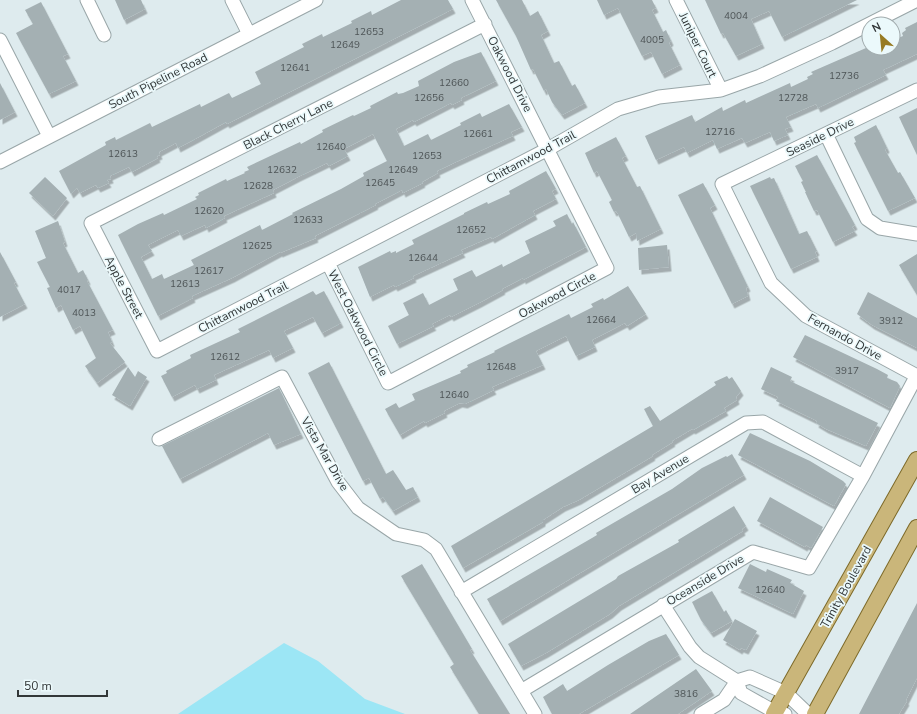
<svg xmlns="http://www.w3.org/2000/svg" width="917" height="714" font-family="'Nunito Sans',sans-serif">
<style>
.green{fill:#9ce6f5}
.building{fill:#a4b0b3;fill-rule:evenodd;filter:url(#shadow)}
.lines{fill:none;stroke-linecap:round;stroke-linejoin:round}
.minor-casing{stroke:#99a6a8;stroke-width:15}
.major-casing{stroke:#7d6a29;stroke-width:18}
.minor{stroke:#fff;stroke-width:13}
.major{stroke:#cab67a;stroke-width:16}
.labels{text-anchor:middle;stroke-width:3.5;stroke-linejoin:round;paint-order:stroke}
.number-label{font-size:10px;fill:#4e5557}
.street-label{font-size:12px;fill:#323738;stroke:#ebf9fb}
</style>
<defs>
<filter id="shadow"><feDropShadow dx="2.5" dy="4.5" stdDeviation="0" flood-color="#0004"/></filter>
</defs>
<rect width="100%" height="100%" fill="#deebee"/>
<!-- green -->
<path class="green" d="M284 643 318 661 365 699 405 714H178Z"/>
<!-- building -->
<path class="building" d="M115 0H141L145 9 124 20Z
M401 0H448L453 9 227 124 226 122 197 138 178 148 176 143 159 152 160 155 157 156 158 158 132 172 129 167 110 176 111 179 107 180 109 183 98 188 96 185 80 193 77 188 71 194 59 171 106 145 105 142 115 137 116 140 150 123 152 127 200 104 201 107 229 93 232 98 261 84 255 72 304 47 302 44 322 34 323 37 352 23 351 21 371 11 372 15Z
M496 0H522L530 16 538 11 548 31 541 35 554 63 559 61 572 86 575 84 585 103 562 115 552 102 546 89 544 91 533 69 531 70 516 36Z
M597 0H652L656 8 652 10 663 32 666 30 671 41 669 43 680 65 662 74 651 52 642 56 618 8 604 15Z
M705 0H857L782 37 769 11 751 19 762 44 736 56 723 33 721 34Z
M41 2 68 54 63 56 76 81 49 94 16 33 33 24 25 10Z
M917 22V54L883 70 886 75 818 108 816 104 786 117 791 127 785 129 788 135 774 141 770 132 745 143 742 138 717 149 713 140 687 153 684 147 656 160 645 136 692 115 695 122 722 107 723 111 745 100 746 103 790 83 791 87 808 79 807 77 813 74 811 72 866 48H893V40L903 36 902 33 906 30 905 28Z
M481 52 496 81 461 98 462 100 452 105 451 103 414 122 413 120 396 129 404 146 428 134 431 140 461 125 460 123 480 113 482 117 509 104 522 127 511 132 513 136 456 162 437 171 438 173 422 182 423 183 403 193 402 190 375 204 376 205 315 236 316 238 280 253V252L232 278 192 296 193 298 158 316 118 235 138 224 163 213 164 215 193 201 197 199 195 197 199 195 198 193 226 179 227 181 245 173 244 172 249 170 247 167 300 142 301 144 323 132 322 130 353 115 354 116 371 108 370 106 397 92 398 94 403 93 419 86 418 81 454 62ZM373 134 387 161 363 173 364 176 341 189 292 213 293 214 262 230 260 225 191 260 194 265 164 279 162 274 152 279 141 257 152 251 148 245 178 230 181 236 205 225 206 228 225 218 224 216 274 193 273 190 298 177 327 163 329 166 348 156 344 149Z
M0 83 15 112 0 120Z
M917 108V155L899 117Z
M876 125 887 148 885 150 898 173 900 172 915 198 888 211 854 143 856 142 854 137Z
M616 137 626 156 622 158 637 187 640 186 661 229 637 241 636 233 629 237 618 214 616 211 614 212 609 202 612 200 597 171 594 173 585 153Z
M817 155 855 225 852 227 855 231 833 242 817 210 814 211 805 192H806L801 182 803 181 795 166Z
M546 171 556 189 552 191 556 199 533 211 535 215 492 239 491 237 461 250 463 253 413 276 414 278 395 287 394 285 370 297 358 267 390 251 391 253 396 251V253L414 244 412 240 464 214V213L487 202 488 204 510 194 509 191Z
M45 177 67 198 53 216 29 193Z
M770 177 771 179 774 178 799 234 807 231 817 251 815 252 817 257 791 269 750 186Z
M703 183 715 205 710 208 748 287 746 288 748 296 732 304 678 195Z
M567 214 572 224 573 222 586 247 523 280V278L502 289 503 290 479 303 451 317 450 315 432 324 434 326 397 344 388 326 409 315 403 303 423 293 429 305 458 290 453 279 472 270 476 277 502 264 503 267 530 253 525 241 556 226 553 221Z
M58 221 65 242 63 243 78 273 83 270 88 280 87 281 113 330 108 332 112 342 110 343 125 362 97 383 85 366 96 358 80 326 73 330 61 305 56 308 47 288 50 287 37 262 46 258 35 231Z
M667 245 669 267 639 270 638 248Z
M0 252 16 282 14 283 25 304 0 317Z
M917 254V295L899 265Z
M628 286 646 314 627 326 625 323 592 340 595 347 576 356 566 336 536 351 543 365 492 387 494 390 465 404 460 403 444 411 445 413 425 423 424 421 400 435 385 409 396 403 399 408 415 400 412 394 461 373 460 371 468 367 467 365 495 352 494 351 569 314 571 318 593 307 591 304 603 298 604 300Z
M313 291 316 295 324 291 341 323 322 333 313 317 284 331 293 348 273 358 269 350 214 375 216 380 197 389 195 385 172 397 161 376 167 373 166 371 191 358 190 355 240 332 238 329Z
M868 292 917 318V348L872 325 857 314Z
M805 335 877 369 888 375 887 378 897 382 900 386 890 408 793 357Z
M329 362 386 474 393 470 406 490 413 487 418 497 393 511 383 497 380 499 369 478 363 481 308 373Z
M128 367 135 377 138 371 147 377 130 406 112 395Z
M771 367 792 377 790 381 878 423 866 446 826 429 816 423 817 421 776 401 778 397 761 389Z
M727 376 729 379 732 377 741 391 736 397 737 400 724 408 726 411 693 430 692 429 672 441 673 442 652 455 653 456 579 500 563 507 543 520V522L463 568 451 546 653 426 644 409 650 406 660 421 716 385 714 382Z
M279 388 301 434 274 445 268 433 180 479 162 446Z
M750 433 810 461 843 481 846 484 834 506 738 455Z
M732 454 744 475 500 621 487 599 592 538 597 535 596 533 672 489 702 468 726 456 727 457Z
M770 497 823 527 811 548 806 545 805 547 757 521Z
M734 506 746 526 742 529 743 531 619 606 610 614 546 653 521 666 508 644 616 579 618 576 679 542 678 540Z
M422 564 472 649 470 650 510 714H479L450 667 454 664 401 576Z
M750 564 766 572 767 569 792 580 790 583 804 591 793 614 738 588Z
M712 591 724 612 726 610 732 621 711 633 701 620 692 602Z
M917 603V678L906 700 907 701 899 714H859Z
M735 619 757 631 746 650 741 648 740 650 723 640Z
M666 634 679 655 579 714H552L543 697 563 684 567 691 608 665 649 641Z
M696 669 712 691 678 714H630Z"/>
<g class="lines">
<defs>
<path id="minor" d="M87 0 104 35
M232 0 249 34
M676 0 721 90
M485 24 91 223 157 351 548 149 618 109 659 97 721 90 760 76 832 43 917 0
M0 40 49 136
M826 134 867 219 880 228 917 234
M0 162 316 0
M328 263 388 383 607 268 472 0
M917 376 806 316 771 283 722 184 917 90
M159 439 282 377 338 482 358 508 396 534 424 540 436 549 535 714
M461 592 746 423 763 422 863 476
M663 605 690 647 699 657 737 681 741 693 775 712 785 714
M737 681 750 677 786 693 808 714
M521 691 753 552 809 568 863 476 917 375
M701 714 724 700 737 681"/>
<path id="major" d="M774 714 917 460
M815 714 917 528"/>
</defs>
<!-- minor casing -->
<use href="#minor" class="minor-casing"/>
<!-- major casing -->
<use href="#major" class="major-casing"/>
<!-- minor -->
<use href="#minor" class="minor"/>
<!-- major -->
<use href="#major" class="major"/>
</g>
<g class="labels">
<!-- number labels -->
<g class="number-label">
<text x="736" y="19">4004</text>
<text x="369" y="35">12653</text>
<text x="652" y="43">4005</text>
<text x="345" y="48">12649</text>
<text x="295" y="71">12641</text>
<text x="844" y="79">12736</text>
<text x="454" y="86">12660</text>
<text x="429" y="101">12656</text>
<text x="793" y="101">12728</text>
<text x="720" y="135">12716</text>
<text x="478" y="137">12661</text>
<text x="331" y="150">12640</text>
<text x="123" y="157">12613</text>
<text x="427" y="159">12653</text>
<text x="282" y="173">12632</text>
<text x="403" y="173">12649</text>
<text x="380" y="186">12645</text>
<text x="258" y="189">12628</text>
<text x="209" y="214">12620</text>
<text x="308" y="223">12633</text>
<text x="471" y="233">12652</text>
<text x="257" y="249">12625</text>
<text x="423" y="261">12644</text>
<text x="209" y="274">12617</text>
<text x="185" y="287">12613</text>
<text x="69" y="293">4017</text>
<text x="84" y="316">4013</text>
<text x="601" y="323">12664</text>
<text x="891" y="324">3912</text>
<text x="225" y="360">12612</text>
<text x="501" y="370">12648</text>
<text x="847" y="374">3917</text>
<text x="454" y="398">12640</text>
<text x="770" y="593">12640</text>
<text x="686" y="697">3816</text>
</g>
<!-- street labels -->
<g class="street-label">
<text transform="translate(698 45) rotate(64)" y="4">Juniper Court</text>
<text transform="translate(510 74) rotate(63)" y="4">Oakwood Drive</text>
<text transform="translate(158 81) rotate(-27)" y="4">South Pipeline Road</text>
<text transform="translate(288 124) rotate(-27)" y="4">Black Cherry Lane</text>
<text transform="translate(820 137) rotate(-26)" y="4">Seaside Drive</text>
<text transform="translate(531 157) rotate(-28)" y="4">Chittamwood Trail</text>
<text transform="translate(124 287) rotate(62)" y="4">Apple Street</text>
<text transform="translate(557 295) rotate(-28)" y="4">Oakwood Circle</text>
<text transform="translate(243 307) rotate(-27)" y="4">Chittamwood Trail</text>
<text transform="translate(358 323) rotate(63)" y="4">West Oakwood Circle</text>
<text transform="translate(845 337) rotate(29)" y="4">Fernando Drive</text>
<text transform="translate(325 454) rotate(60)" y="4">Vista Mar Drive</text>
<text transform="translate(660 474) rotate(-31)" y="4">Bay Avenue</text>
<text transform="translate(705 580) rotate(-31)" y="4">Oceanside Drive</text>
<text transform="translate(846 587) rotate(-61)" y="4">Trinity Boulevard</text>
</g>
</g>
<!-- north arrow -->
<g transform="translate(881 36) rotate(333)"><circle r="19" fill="#ebf9fb" stroke="#a1abad"/>
<path d="M0-3L7 15L0 10L-7 15Z" fill="#977b23"/>
<text y="-6" font-size="11" font-weight="bold" text-anchor="middle" fill="#323738">N</text>
</g>
<!-- scale -->
<path d="M18 690v6h89v-6" fill="none" stroke="#323738" stroke-width="2"/>
<text x="24" y="690" font-size="12" fill="#323738" stroke="#ebf9fb" stroke-width="3" paint-order="stroke">50 m</text>
</svg>
